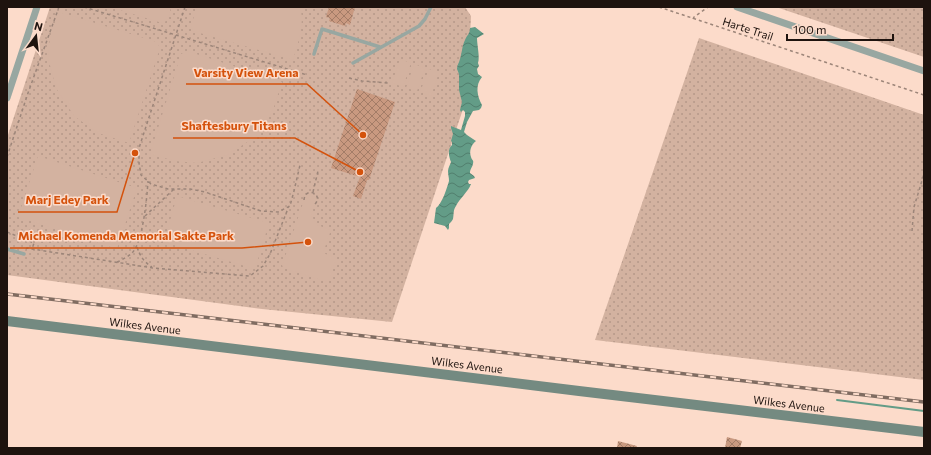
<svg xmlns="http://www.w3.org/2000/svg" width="931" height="455" font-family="Commissioner,sans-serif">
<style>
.park{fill:url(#park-dots)}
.garden{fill:#d3b2a0}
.water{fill:url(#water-waves)}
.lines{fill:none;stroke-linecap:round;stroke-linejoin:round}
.stream{stroke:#639c87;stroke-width:2}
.building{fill:url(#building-cross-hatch)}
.path{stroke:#9c8579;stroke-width:1.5;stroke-dasharray:3 3;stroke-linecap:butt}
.lane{stroke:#98a7a1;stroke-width:3.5}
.street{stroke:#98a7a1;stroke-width:7}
.secondary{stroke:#748a81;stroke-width:10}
.rail-casing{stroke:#806c61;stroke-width:3.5}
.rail{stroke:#fcdbca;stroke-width:2;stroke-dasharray:6;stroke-linecap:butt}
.labels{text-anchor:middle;stroke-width:3;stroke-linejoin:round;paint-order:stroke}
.street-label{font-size:11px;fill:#1e130e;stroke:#fcdbca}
.leader{fill:none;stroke:#d4520c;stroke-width:1.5}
.callout-dot{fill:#d4520c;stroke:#fcdbca;stroke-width:1.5}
.callout-label{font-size:12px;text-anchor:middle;font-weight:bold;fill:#d4520c;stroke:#fcdbca;stroke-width:3;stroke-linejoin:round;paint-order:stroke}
</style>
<defs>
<pattern id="park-dots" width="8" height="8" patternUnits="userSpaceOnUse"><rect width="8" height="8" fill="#d3b2a0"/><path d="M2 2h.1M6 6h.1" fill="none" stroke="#b59889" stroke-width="1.8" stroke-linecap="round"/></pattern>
<pattern id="water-waves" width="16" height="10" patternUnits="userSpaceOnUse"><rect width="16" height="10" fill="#639c87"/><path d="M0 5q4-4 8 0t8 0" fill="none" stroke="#517e6d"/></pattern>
<pattern id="building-cross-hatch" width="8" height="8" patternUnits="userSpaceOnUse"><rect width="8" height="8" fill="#c99980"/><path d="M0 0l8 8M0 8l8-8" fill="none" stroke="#a37c67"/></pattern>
</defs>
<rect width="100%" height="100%" fill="#fcdbca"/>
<!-- park -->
<path class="park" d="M50 7H465L471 16 467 97 392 322 262 309 7 275V138Z
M776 7H924V57Z
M699 38 924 115V380L595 340Z"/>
<!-- garden -->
<path class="garden" d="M110 7H171L168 20 162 23Z
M197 7H300C305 25 298 43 293 60L193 31 191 26Z
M59 12 157 42 160 48 129 143 98 133 74 116 56 88 48 58 50 37Z
M187 51 282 82 272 113 255 137 227 155 197 163 175 161 150 154 181 54Z
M400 59 411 63 403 87 392 83Z
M414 64 425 68 417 91 406 88Z
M429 69 439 72 431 96 420 92Z
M38 156 137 188 117 249 18 217Z
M177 196 269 223 255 269 164 242Z
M306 196H311L315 199V203L311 215 317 225 331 230 323 253 334 257 336 259 330 279 327 282 284 268 282 266 304 200Z"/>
<!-- water -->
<path class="water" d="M475 27 484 34 477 38C477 45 480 57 478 63L479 66 477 69 478 74 482 77C475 85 477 96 482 105L481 108 479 110 473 111 467 122 464 132 467 135 476 141C471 145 469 151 471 157 472 161 474 159 473 164 472 168 470 169 470 173L474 176 475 178 469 180 468 182 469 184H471C468 192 460 198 456 206 453 210 454 214 453 219 452 221 450 223 449 224V228L448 230 445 226 434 223 436 208C442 204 447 188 449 181 449 177 448 175 448 171 448 168 450 165 451 162 449 157 447 149 452 145V142L451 141 453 134 451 128V126L461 130 465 116V112L463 110 461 112 460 110 462 102 459 90V74L457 69C457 65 459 63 460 59 462 53 462 46 465 40 467 35 470 34 470 28Z"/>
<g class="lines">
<!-- stream -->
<path class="stream" d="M837 400 924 411"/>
</g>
<!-- building -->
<path class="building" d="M329 7H355L350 25 346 23 345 26 329 21 330 18 326 17Z
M357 89 395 102 369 180H367L361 199 353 196 360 177 331 168Z
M727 437 742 441 740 448H725Z
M618 441 637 446 636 448H617Z"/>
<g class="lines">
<!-- path -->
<path class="path" d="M84 7 307 75
M185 7 139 148V163L141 175 151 184 168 189H190L205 192 261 211 278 212 290 206 294 191 300 165
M659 7 924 95
M693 19 694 17 708 7
M349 78 362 81 388 83
M7 157 28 93 59 7
M313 192 318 171
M304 200C305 186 324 194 315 204
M145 216 174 189
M912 231 914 207 924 174
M7 232 34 243 32 249
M137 247C140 256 144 262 152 267
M26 249 27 248 32 249 153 268 250 276 263 266 270 254 289 206
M117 262C122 260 127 257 131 254 143 244 147 197 148 181"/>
<!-- lane -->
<path class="lane" d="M314 54 322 29 380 47
M353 63 419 26 425 19 431 7
M7 249 24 254"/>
<!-- street -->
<path class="street" d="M737 7 924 71
M7 98 37 7"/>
<!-- secondary -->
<path class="secondary" d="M7 321 579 391 924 432"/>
<defs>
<path id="rail" d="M7 294 924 402"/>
</defs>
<!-- rail casing -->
<use href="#rail" class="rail-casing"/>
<!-- rail -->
<use href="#rail" class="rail"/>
</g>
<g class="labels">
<!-- street labels -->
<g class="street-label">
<text transform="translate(748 29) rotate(18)" y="4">Harte Trail</text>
<text transform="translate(145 326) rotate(7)" y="4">Wilkes Avenue</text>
<text transform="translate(467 365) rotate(7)" y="4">Wilkes Avenue</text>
<text transform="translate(789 404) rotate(7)" y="4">Wilkes Avenue</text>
</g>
</g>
<!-- callouts -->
<path class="leader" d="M363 135L307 84H186M360 172L295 138H173M135 153L117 212H18M308 242L242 248H10"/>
<g class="callout-dot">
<circle cx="363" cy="135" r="4"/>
<circle cx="360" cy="172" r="4"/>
<circle cx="135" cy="153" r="4"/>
<circle cx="308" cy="242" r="4"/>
</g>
<g class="callout-label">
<text x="246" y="77">Varsity View Arena</text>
<text x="234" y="130">Shaftesbury Titans</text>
<text x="67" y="204">Marj Edey Park</text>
<text x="126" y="240">Michael Komenda Memorial Sakte Park</text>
</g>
<!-- border -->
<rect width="931" height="455" fill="none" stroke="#1e130e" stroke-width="16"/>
<!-- north arrow -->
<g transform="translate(36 36) rotate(15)" stroke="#fcdbca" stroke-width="3" paint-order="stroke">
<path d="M0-3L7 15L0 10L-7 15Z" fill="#1e130e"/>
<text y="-6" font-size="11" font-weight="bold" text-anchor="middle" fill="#1e130e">N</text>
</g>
<!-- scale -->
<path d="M787 34v6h106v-6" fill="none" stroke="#1e130e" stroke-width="2"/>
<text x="793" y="34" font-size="12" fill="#1e130e" stroke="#fcdbca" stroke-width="3" paint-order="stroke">100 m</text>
</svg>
